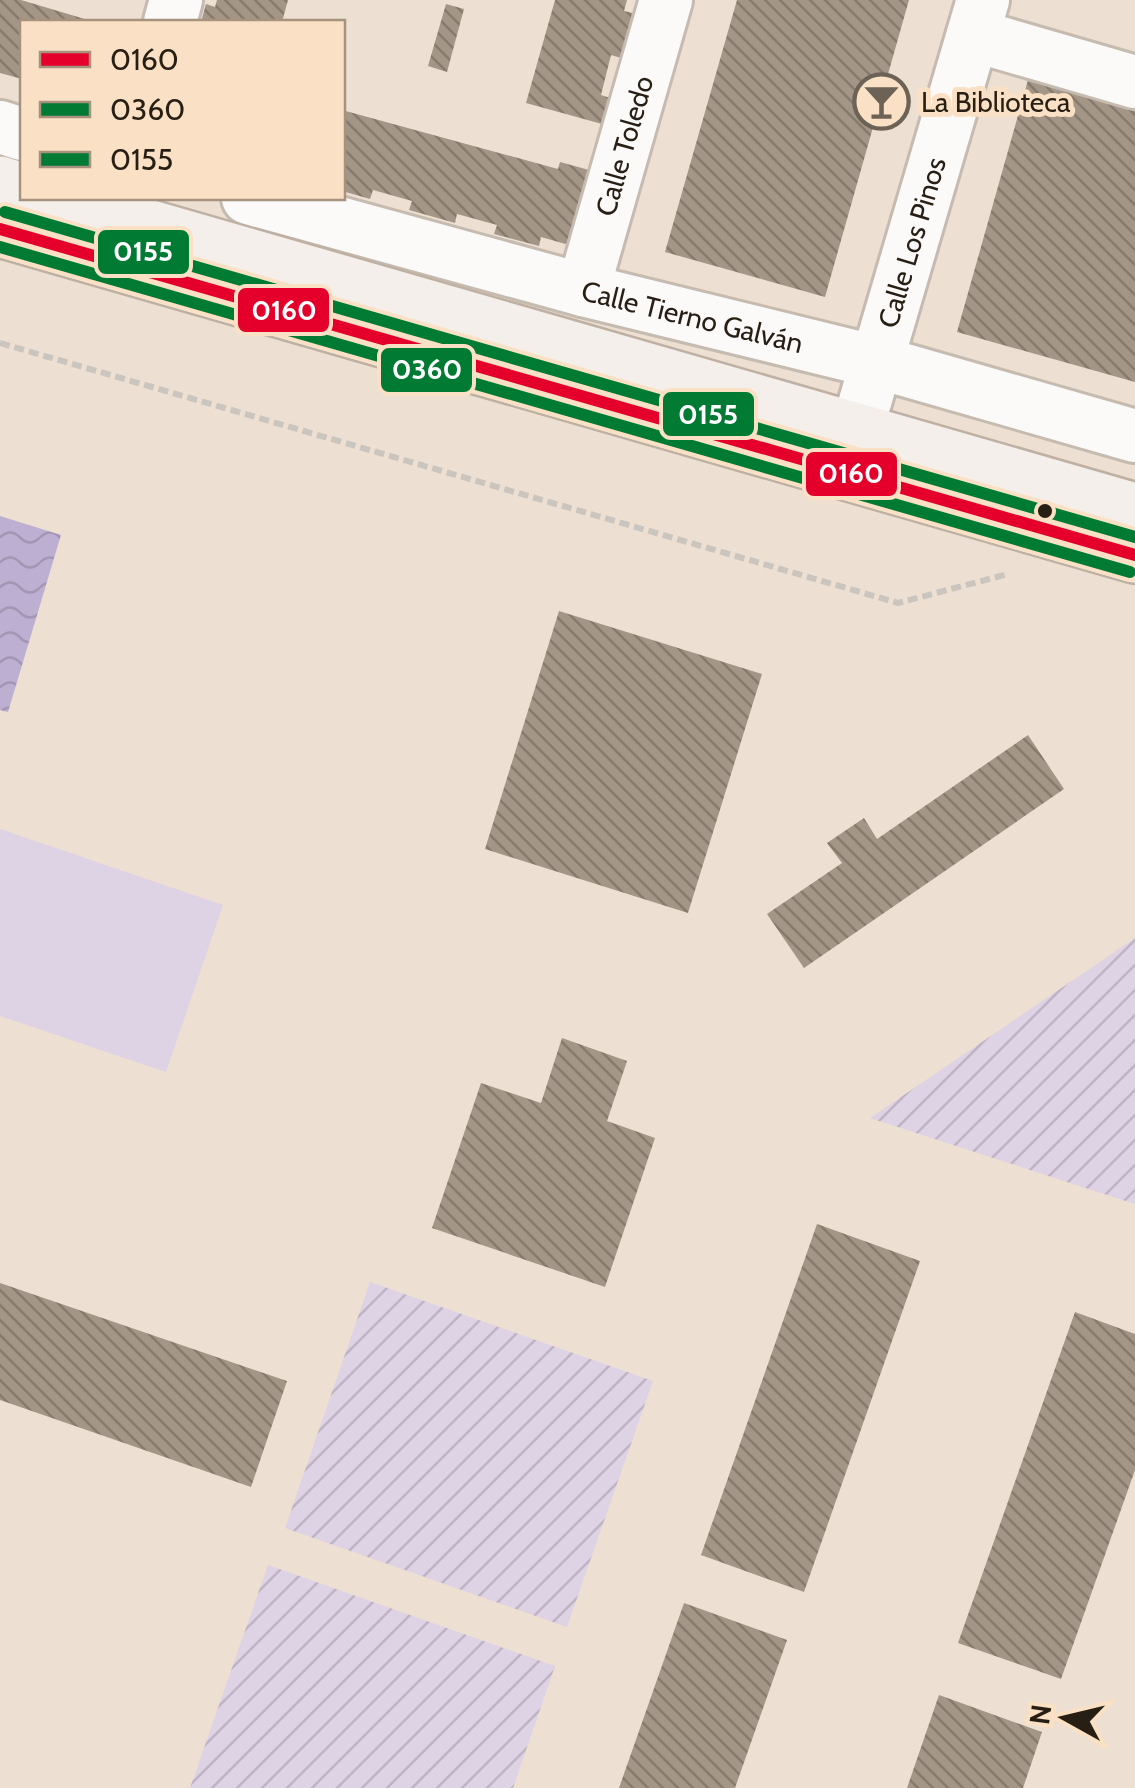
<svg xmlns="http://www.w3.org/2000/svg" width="1135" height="1788" font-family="Cabin,sans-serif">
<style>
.park{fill:#ded2e5}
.garden{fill:url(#garden-furrows)}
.water{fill:url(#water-waves)}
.building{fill:url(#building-back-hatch)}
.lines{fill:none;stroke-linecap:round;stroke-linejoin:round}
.street-casing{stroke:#c6bbb0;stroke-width:58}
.primary-casing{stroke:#beb1a4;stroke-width:60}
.path{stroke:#cac5bf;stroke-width:6;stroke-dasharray:10 5;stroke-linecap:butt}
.street{stroke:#fcfaf8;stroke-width:52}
.primary{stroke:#f4efea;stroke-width:55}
.bus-1-casing{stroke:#fae0c4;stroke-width:20}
.bus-2-casing{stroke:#fae0c4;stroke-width:20}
.bus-3-casing{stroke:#fae0c4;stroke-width:20}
.bus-1{stroke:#e4002b;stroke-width:12}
.bus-2{stroke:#017a33;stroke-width:12}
.bus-3{stroke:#017a33;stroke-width:12}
.bus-dot{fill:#271e14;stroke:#fae0c4;stroke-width:4}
.labels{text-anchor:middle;stroke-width:10;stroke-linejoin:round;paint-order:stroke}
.poi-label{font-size:28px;fill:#271e14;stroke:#fae0c4;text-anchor:start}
.street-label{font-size:28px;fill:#271e14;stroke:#fae0c4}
.line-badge{stroke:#fae0c4;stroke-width:4}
.badge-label{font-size:28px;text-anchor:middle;font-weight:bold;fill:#fff}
</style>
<defs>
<pattern id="garden-furrows" width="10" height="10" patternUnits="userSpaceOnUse" patternTransform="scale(2.5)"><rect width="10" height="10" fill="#ded2e5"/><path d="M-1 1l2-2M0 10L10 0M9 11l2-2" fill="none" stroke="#beb4c4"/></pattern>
<pattern id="water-waves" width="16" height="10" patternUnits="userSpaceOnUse" patternTransform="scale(2.5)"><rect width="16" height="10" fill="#bdafd2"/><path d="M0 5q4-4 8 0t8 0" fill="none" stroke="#a296b3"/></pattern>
<pattern id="building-back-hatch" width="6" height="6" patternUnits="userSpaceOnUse" patternTransform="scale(2.5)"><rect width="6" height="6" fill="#a49687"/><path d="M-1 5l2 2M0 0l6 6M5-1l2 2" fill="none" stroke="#867a6d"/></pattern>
</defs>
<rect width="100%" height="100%" fill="#eddfd1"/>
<!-- park -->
<path class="park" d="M0 829 223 905 166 1072 0 1016Z"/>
<!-- garden -->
<path class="garden" d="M1135 938V1204L870 1118Z
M370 1282 653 1381 567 1627 285 1528Z
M268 1565 555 1666 513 1788H190Z"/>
<!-- water -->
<path class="water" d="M0 516 61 535 8 712 0 710Z"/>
<!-- building -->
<path class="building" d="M0 0H21L95 22H22V79L0 73Z
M217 0H288L282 22H201L206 4 215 7Z
M555 0H627L624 11 633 13 621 58 611 55 601 95 610 98 602 124 526 103Z
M737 0H909L825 297 665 252Z
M446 4 464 9 447 72 428 66Z
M1028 80 1135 111V382L957 332Z
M342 110 558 169 560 162 589 170 569 245 541 237 539 246 494 234 497 225 457 214 455 223 409 210 412 201 373 190 370 199 342 191Z
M559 611 762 674 688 913 485 849Z
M1028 735 1064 789 804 968 767 914 842 863 827 843 864 818 877 839Z
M562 1038 627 1061 607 1121 655 1138 605 1287 432 1228 481 1083 541 1103Z
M817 1224 920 1261 804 1592 701 1555Z
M0 1283 287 1381 251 1487 0 1400Z
M1075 1312 1135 1334V1470L1061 1679 958 1643Z
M684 1603 787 1640 735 1788H619Z
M939 1695 1042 1732 1023 1788H907Z"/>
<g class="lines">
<defs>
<g id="street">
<path d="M170 22 176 0"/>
<path d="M973 35 1135 82"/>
<path d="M0 127 22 134"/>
<path id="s1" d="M248 198 583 290 877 362 1135 436"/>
<path id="s2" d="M583 290 666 0"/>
<path id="s3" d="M813 439 840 436 857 429 983 0"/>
</g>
<path id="primary" d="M0 184 22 191
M46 198 1135 511
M0 229 1135 555"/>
</defs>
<!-- street casing -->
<use href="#street" class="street-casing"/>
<!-- primary casing -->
<use href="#primary" class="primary-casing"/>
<!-- path -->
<path class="path" d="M0 343 898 603 1008 574"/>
<!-- street -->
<use href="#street" class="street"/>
<!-- primary -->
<use href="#primary" class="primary"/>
<defs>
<path id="bus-1" d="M0 229 1135 555"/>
<path id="bus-2" d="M0 247 1130 572"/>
<path id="bus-3" d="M5 212 1135 537"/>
</defs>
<!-- bus-1 casing -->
<use href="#bus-1" class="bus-1-casing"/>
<!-- bus-2 casing -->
<use href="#bus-2" class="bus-2-casing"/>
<!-- bus-3 casing -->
<use href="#bus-3" class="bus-3-casing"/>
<!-- bus-1 -->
<use href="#bus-1" class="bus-1"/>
<!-- bus-2 -->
<use href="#bus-2" class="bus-2"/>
<!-- bus-3 -->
<use href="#bus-3" class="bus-3"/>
</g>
<!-- icons -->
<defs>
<symbol id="bar-ring" viewBox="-11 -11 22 22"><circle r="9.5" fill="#fae0c4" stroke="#6c6256" stroke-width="1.5"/><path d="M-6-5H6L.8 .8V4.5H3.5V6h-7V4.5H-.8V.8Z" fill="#6c6256"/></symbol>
</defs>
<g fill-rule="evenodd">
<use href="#bar-ring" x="850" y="70" width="63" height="63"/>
</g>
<!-- markers -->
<circle class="bus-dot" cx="1045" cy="511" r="9"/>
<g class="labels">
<!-- poi labels -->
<g class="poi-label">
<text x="921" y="112">La Biblioteca</text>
</g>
<!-- street labels -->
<g class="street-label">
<text dy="10" stroke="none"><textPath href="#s2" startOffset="150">Calle Toledo</textPath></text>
<text dy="10" stroke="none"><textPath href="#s3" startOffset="240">Calle Los Pinos</textPath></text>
<text dy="10" stroke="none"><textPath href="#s1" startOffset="460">Calle Tierno Galván</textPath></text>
</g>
</g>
<g class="line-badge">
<rect x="96" y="228" width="95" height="48" rx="10" fill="#017a33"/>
<rect x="236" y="286" width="95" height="48" rx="10" fill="#e4002b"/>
<rect x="379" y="346" width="95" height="48" rx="10" fill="#017a33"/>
<rect x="661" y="390" width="95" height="48" rx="10" fill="#017a33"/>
<rect x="804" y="450" width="95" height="48" rx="10" fill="#e4002b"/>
</g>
<g class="badge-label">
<text x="143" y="261">0155</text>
<text x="284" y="320">0160</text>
<text x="427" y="379">0360</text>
<text x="708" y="424">0155</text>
<text x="851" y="483">0160</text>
</g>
<!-- legend -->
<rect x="20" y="20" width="325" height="180" fill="#fae0c4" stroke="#a6927e" stroke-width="2.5"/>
<rect x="40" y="52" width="50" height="15" fill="#e4002b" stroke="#a6927e" stroke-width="2.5"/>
<text x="110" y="70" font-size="30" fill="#271e14">0160</text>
<rect x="40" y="102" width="50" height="15" fill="#017a33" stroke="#a6927e" stroke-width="2.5"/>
<text x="110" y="120" font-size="30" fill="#271e14">0360</text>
<rect x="40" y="152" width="50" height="15" fill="#017a33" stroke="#a6927e" stroke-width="2.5"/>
<text x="110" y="170" font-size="30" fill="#271e14">0155</text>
<!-- north arrow -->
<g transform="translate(1065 1718) rotate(278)" stroke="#fae0c4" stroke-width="8" paint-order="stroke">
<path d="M0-8L18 38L0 25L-18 38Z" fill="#271e14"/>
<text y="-15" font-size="28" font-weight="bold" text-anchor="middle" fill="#271e14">N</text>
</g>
</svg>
